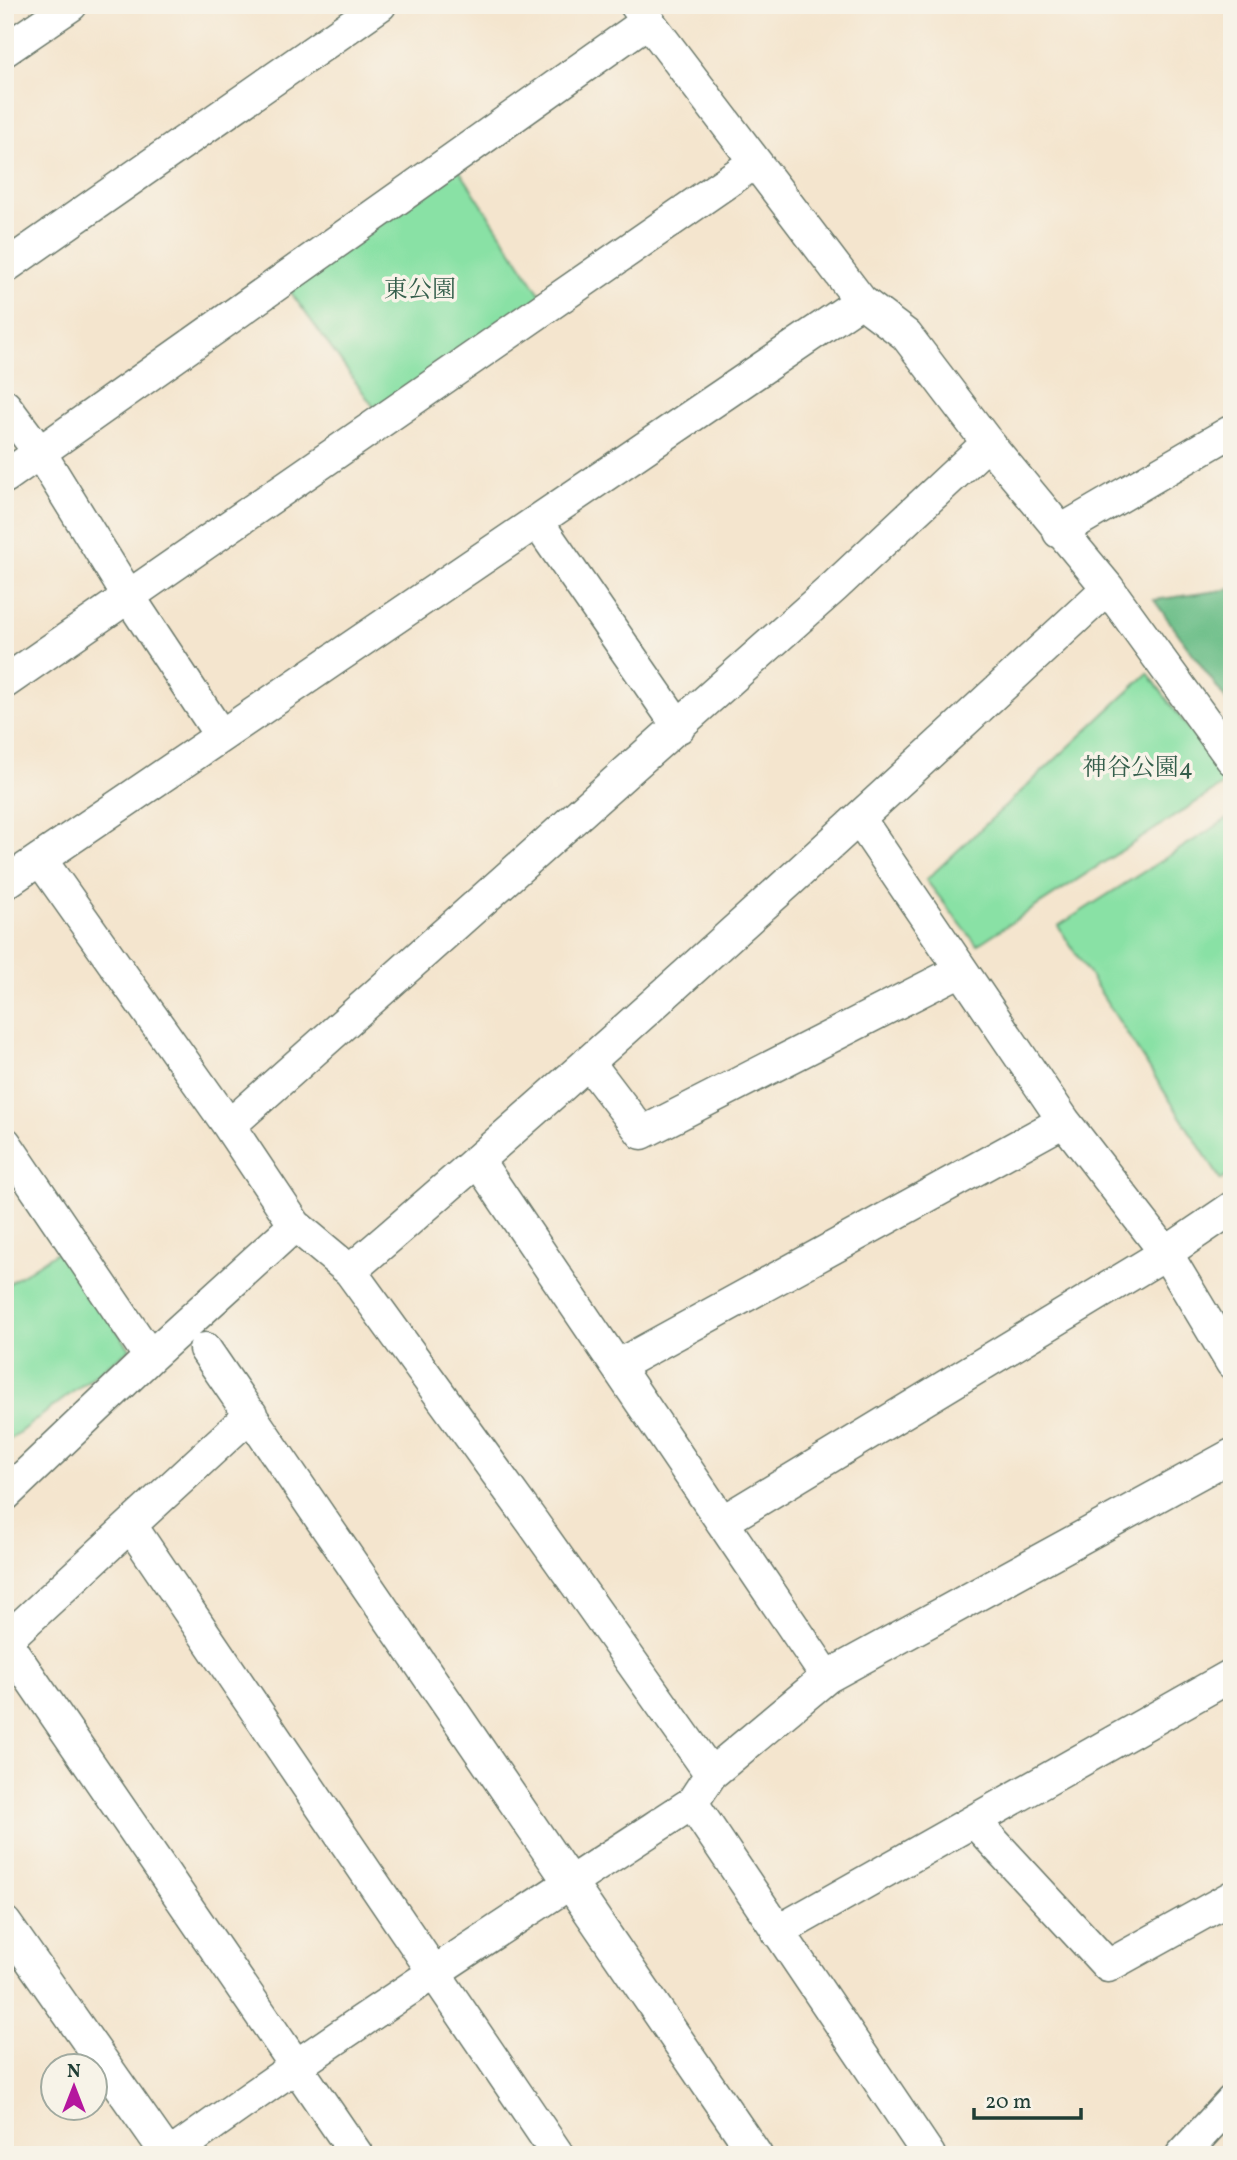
<svg xmlns="http://www.w3.org/2000/svg" width="1237" height="2160" font-family="Vollkorn,'Noto Serif JP',serif">
<style>
.green{fill:#89e1a5;stroke:#548f6c;stroke-width:2}
.forest{fill:#6ebf8a;stroke:#467e5f;stroke-width:2}
.lines{fill:none;stroke-linecap:round;stroke-linejoin:round}
.street-casing{stroke:#6a786a;stroke-width:35}
.street{stroke:#fff;stroke-width:32}
.labels{text-anchor:middle;stroke-width:7;stroke-linejoin:round;paint-order:stroke}
.park-label{font-size:24px;fill:#345e4b;stroke:#f7f3e8}
</style>
<rect width="100%" height="100%" fill="#f7f3e8"/>
<filter id="ink" filterUnits="userSpaceOnUse"><feTurbulence type="fractalNoise" baseFrequency=".0143" numOctaves="2"/><feDisplacementMap in="SourceGraphic" scale="14" xChannelSelector="R" yChannelSelector="G"/><feConvolveMatrix kernelMatrix="1 2 1 2 8 2 1 2 1" color-interpolation-filters="sRGB"/></filter>
<filter id="wash" filterUnits="userSpaceOnUse"><feTurbulence type="fractalNoise" baseFrequency=".00686" numOctaves="4" result="noise"/><feDisplacementMap in="SourceGraphic" scale="28" xChannelSelector="R" yChannelSelector="G"/><feGaussianBlur stdDeviation="1.57" result="paint"/><feColorMatrix in="noise" values="0 0 0 0 0 0 0 0 0 0 0 0 0 0 0 0 0 1.4 0 .05"/><feComposite in="paint" operator="in"/></filter>
<g filter="url(#wash)">
<rect width="100%" height="100%" fill="#f4e5ce"/>
<!-- green -->
<path class="green" d="M454 162 546 303 381 417 284 283Z
M1148 673 1227 782 977 945 926 880Z
M1232 816V1172L1221 1180 1058 926Z
M60 1250 130 1349 5 1443V1286Z"/>
<!-- forest -->
<path class="forest" d="M1232 589V708L1154 600Z"/>
</g>
<g filter="url(#ink)">
<g class="lines">
<defs>
<path id="street" d="M636 5 861 301 906 335 988 443 1108 588 1232 759
M5 50 71 5
M5 267 380 5
M5 406 40 453 129 597 221 736
M5 477 648 21
M538 523 679 727
M1059 532 1232 431
M5 682 754 163
M860 820 1064 1121 1166 1253 1232 1363
M40 859 229 1126 295 1225 350 1271 531 1520 711 1774
M5 883 861 301
M588 1062 642 1133 961 970
M229 1126 834 587 988 443
M5 1143 150 1357
M478 1161 827 1677
M350 1271C608 1049 859 820 1108 588
M205 1349 756 2155
M617 1366 1064 1121
M251 1414 5 1641 357 2155
M5 1495 150 1357 295 1225
M722 1522 1166 1253 1232 1208
M131 1526 558 2155
M692 1803 929 2155
M974 1821 1108 1966 1232 1897
M5 1923 168 2155
M777 1932 1232 1675
M170 2155C340 2032 516 1918 692 1803L711 1774 827 1677 1232 1455
M1182 2155 1232 2101"/>
</defs>
<!-- street casing -->
<use href="#street" class="street-casing"/>
<!-- street -->
<use href="#street" class="street"/>
</g>
</g>
<g class="labels">
<!-- park labels -->
<g class="park-label">
<text x="420" y="297">東公園</text>
<text x="1138" y="775">神谷公園4</text>
</g>
</g>
<!-- margin -->
<rect width="1237" height="2160" fill="none" stroke="#f7f3e8" stroke-width="28"/>
<!-- north arrow -->
<g transform="translate(74 2087)"><circle r="33" fill="#f7f3e8" stroke="#a1aaa0" stroke-width="2"/>
<path d="M0-5L12 26L0 18L-12 26Z" fill="#b5179e"/>
<text y="-10" font-size="19" font-weight="bold" text-anchor="middle" fill="#1f3d34">N</text>
</g>
<!-- scale -->
<path d="M974 2108v10h107v-10" fill="none" stroke="#1f3d34" stroke-width="3.5"/>
<text x="985" y="2108" font-size="21" fill="#1f3d34" stroke="#f7f3e8" stroke-width="5" paint-order="stroke">20 m</text>
</svg>
